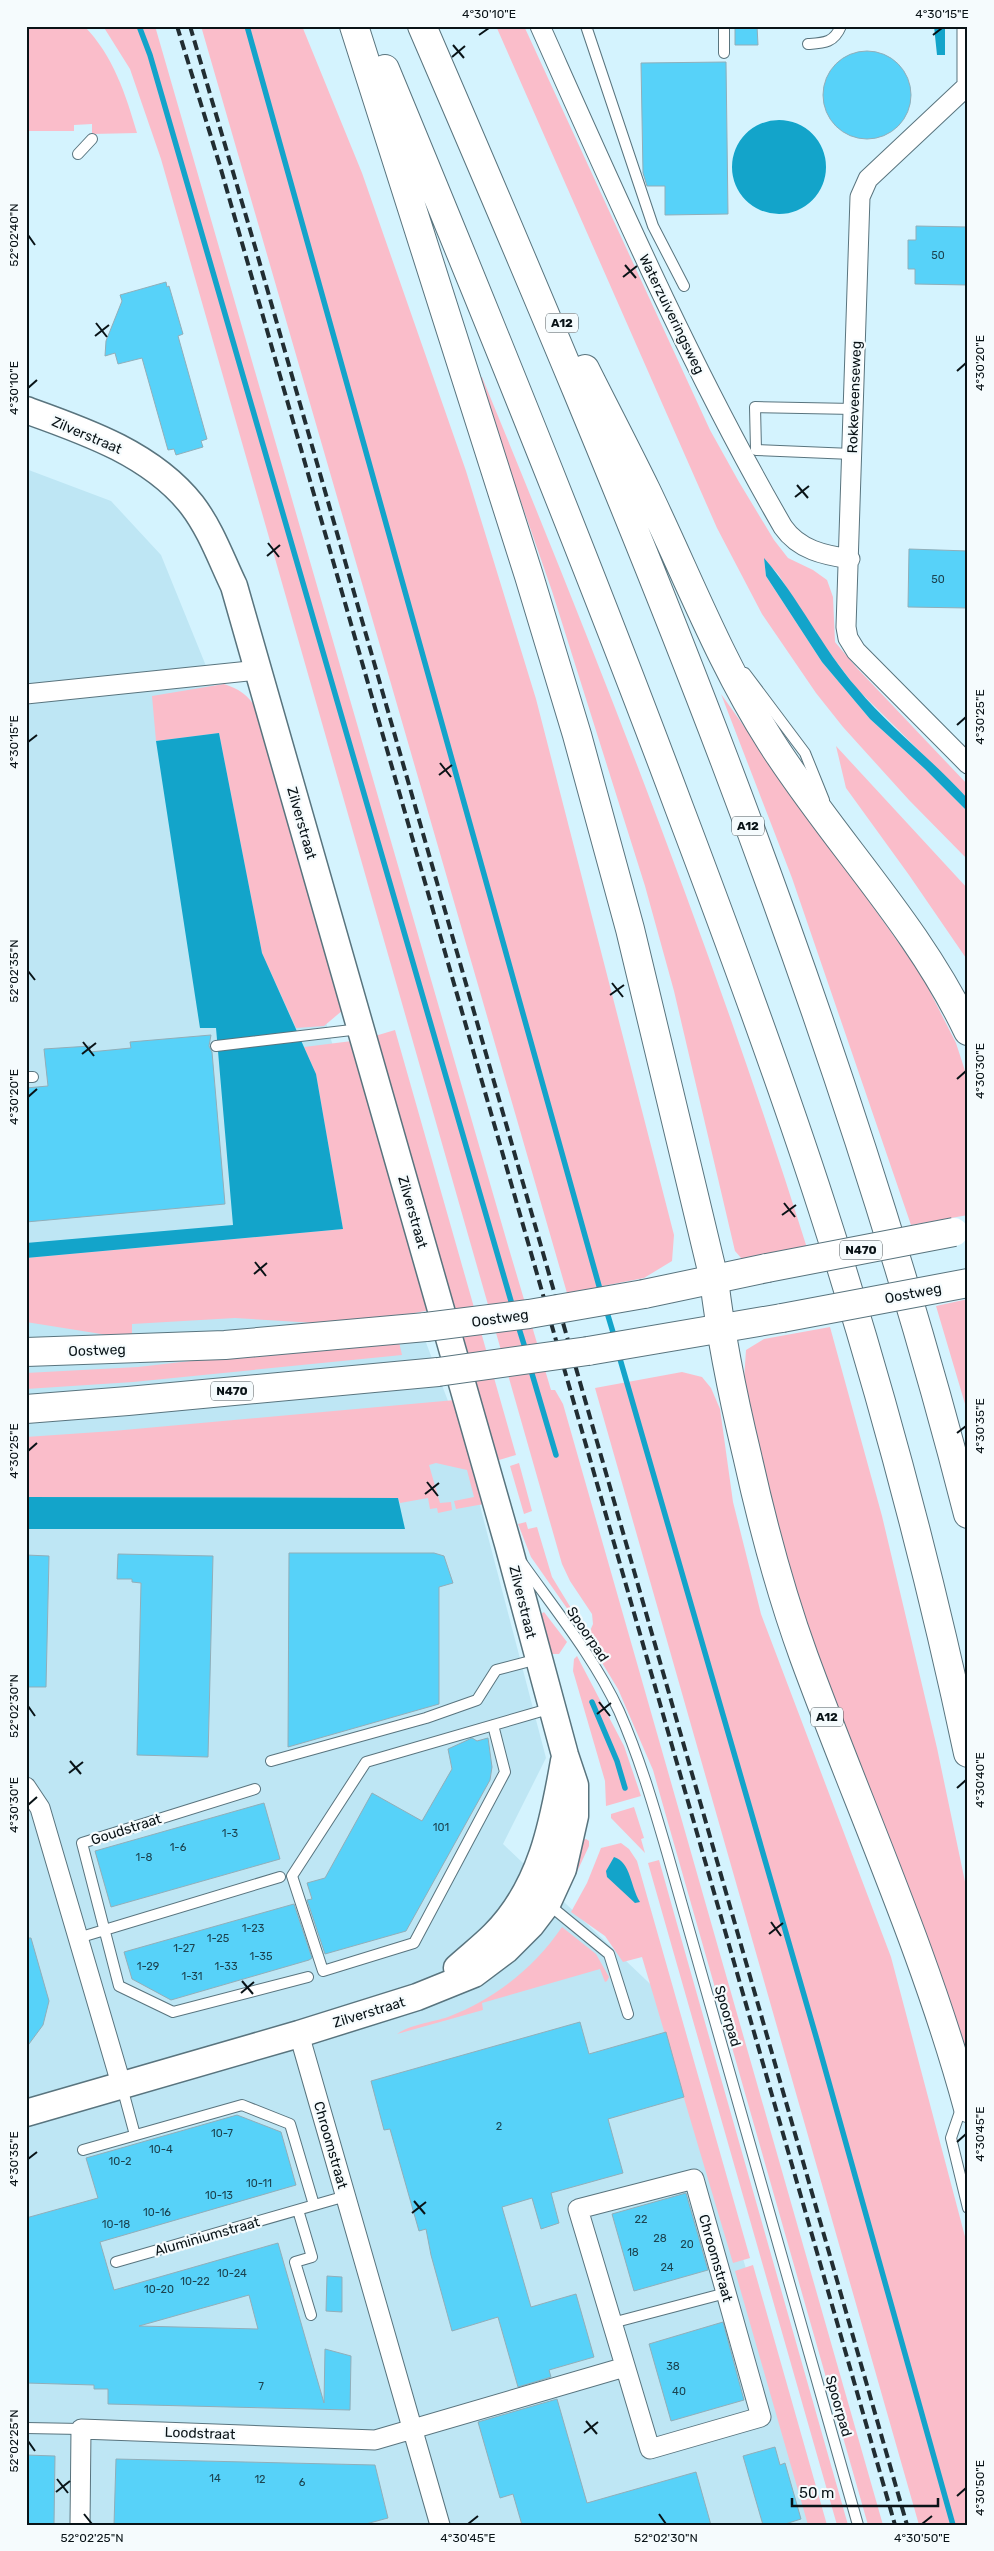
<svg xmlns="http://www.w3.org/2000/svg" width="994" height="2551" font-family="Rubik,sans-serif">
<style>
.built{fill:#bee6f4}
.green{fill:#fabdca}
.water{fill:#13a4ca}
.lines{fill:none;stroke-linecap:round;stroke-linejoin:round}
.stream{stroke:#13a4ca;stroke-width:5.5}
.building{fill:#57d2f9;stroke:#91aeb9;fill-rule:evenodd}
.lane-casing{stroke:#59747e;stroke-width:12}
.street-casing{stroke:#59747e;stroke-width:21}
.secondary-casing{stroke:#59747e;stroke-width:29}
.primary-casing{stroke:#59747e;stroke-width:30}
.highway-casing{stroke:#59747e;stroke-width:30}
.lane{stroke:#fff;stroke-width:10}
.street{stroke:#fff;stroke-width:19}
.secondary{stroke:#fff;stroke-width:26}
.primary{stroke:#fff;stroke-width:28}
.highway{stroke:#fff;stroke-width:28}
.rail{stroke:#212d32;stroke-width:4;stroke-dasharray:10 5;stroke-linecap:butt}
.primary-bridge-casing{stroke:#59747e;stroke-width:30;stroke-linecap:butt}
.primary-bridge{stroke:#fff;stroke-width:28}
.ticks{fill:none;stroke:#091317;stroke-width:2}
.labels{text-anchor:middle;stroke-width:4.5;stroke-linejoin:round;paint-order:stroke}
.number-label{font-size:11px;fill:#1c4350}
.shield{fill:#f5fbfd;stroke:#50595c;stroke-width:1}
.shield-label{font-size:12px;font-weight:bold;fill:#091317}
.street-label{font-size:14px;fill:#091317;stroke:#f5fbfd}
.neatline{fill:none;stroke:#091317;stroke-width:2}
.ticks-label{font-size:12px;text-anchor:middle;fill:#091317}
</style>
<rect width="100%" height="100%" fill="#d4f3fe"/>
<!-- built -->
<path class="built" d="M26 469 111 501 161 555 262 804 398 1268 463 1441 546 1758 503 1844 666 1999 822 2525H26Z"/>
<!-- green -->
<path class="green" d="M26 26H84C113 55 126 95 137 133L92 134V124L74 125V131H26Z
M103 26H155L509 1249 551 1390H555L563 1404 883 2525H868L653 1770 618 1689 587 1638 593 1624 592 1614 570 1581 562 1564 161 159 130 69Z
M201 26H302L362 173 466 471 536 699 674 1235 672 1261 644 1278 567 1293Z
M496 26H524L710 430 739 482 774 540 788 558 813 570 827 580 833 597 835 642 856 667 968 785V799L857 689 823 644 778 574 764 559 766 576 822 662 870 719 925 769 968 812V860L909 800 843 727 816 693 762 614 717 528Z
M482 377C600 664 714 952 807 1248L742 1259 735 1251 674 991 645 886 552 591 478 378Z
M224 684C239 689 248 695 256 708L343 1010 324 1026 296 1028 262 953 219 733 156 741 152 696Z
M721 694 921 974 956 1043 968 1080V1215L911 1225 792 878Z
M836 746 968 889V961L909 875 846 788Z
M395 1030 516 1455 499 1460 492 1445 375 1036Z
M352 1041 431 1310 348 1325 235 1318 132 1324V1336L120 1337 26 1322V1258L343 1229 316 1074 304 1047Z
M968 1299V1414L936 1306Z
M830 1327 882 1516 937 1748 968 1896V2070L915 1907 808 1632 778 1531 758 1448 744 1380 746 1350 764 1339Z
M399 1342 402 1355 133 1382 26 1389V1373L138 1367 260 1353Z
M682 1372 702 1377 711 1388 720 1409 733 1502 761 1614 891 1957 968 2248V2525H919L595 1388Z
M455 1400 484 1504 456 1509 454 1501 474 1497 467 1470 436 1463 429 1465 440 1503 451 1502 452 1510 438 1513 437 1508 430 1509 428 1498 400 1503 398 1498 26 1497V1437L113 1431Z
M519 1463 532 1511 524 1514 510 1466Z
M526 1522 528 1529 537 1527 552 1577 577 1618 578 1624 531 1557 518 1524Z
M544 1612 567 1642 559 1654H552L541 1614Z
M577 1656 624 1746 641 1796 606 1806 605 1781 573 1671 574 1659Z
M634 1807 644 1838 641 1839 645 1853 611 1818V1814Z
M586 1839 589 1841V1846L562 1904 559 1901 578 1841Z
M621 1843 629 1849 637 1861 750 2258 733 2263 642 1957 623 1962 605 1936 571 1912 587 1883 601 1848Z
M659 1860 679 1931 848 2525H837L648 1863Z
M562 1927 596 1954 609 1977 607 1981 605 1982 600 1969 482 2003 483 2010 397 2034C409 2025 433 2022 448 2017 495 1999 534 1968 562 1927Z
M753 2265 827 2525H808L735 2271Z"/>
<!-- water -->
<path class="water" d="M934 26H945V55H937Z
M732 167a47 47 0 1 1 94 0a47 47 0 1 1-94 0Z
M764 558C799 598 822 648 857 688 890 728 933 760 968 799V812L925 769 870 719 822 662 766 576Z
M219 733 262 953 316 1074 343 1229 26 1258V1243L233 1225 216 1028H200L156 741Z
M26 1497 398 1498 405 1529H26Z
M614 1857C631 1862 630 1886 640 1902L635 1903 607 1877 606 1871Z"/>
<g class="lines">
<!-- stream -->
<path class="stream" d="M139 26 150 55 513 1308
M247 26 601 1293
M606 1309 615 1339
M517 1322 526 1351
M618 1352 817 2040 953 2525
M530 1367 556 1455
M592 1702 617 1761 625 1788"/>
</g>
<!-- building -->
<path class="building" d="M735 26H757L758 45H735Z
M823 95a44 44 0 1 1 88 0a44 44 0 1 1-88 0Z
M726 62 728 214 665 215V186H647L643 173 641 63Z
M916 226 968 227V285L915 284V269H908V240H916Z
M166 282 167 287 169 286 183 334 178 336 207 439 201 441 203 447 176 455 174 449 168 450 142 358 118 364 115 353 105 356 106 341 122 301 120 295Z
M909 549 968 551V608L908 607Z
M211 1035 209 1046 212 1052 225 1204 26 1222V1088L48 1086 44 1049 90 1046V1052L131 1048 130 1042Z
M289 1553H434L444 1556 453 1583 439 1587V1704L288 1747Z
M118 1554 213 1556 208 1757 137 1755 141 1583 132 1582V1579H117Z
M26 1555 49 1556 46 1687H26Z
M472 1738 477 1741 488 1738 492 1767 490 1780 406 1931 325 1954 307 1900 312 1899 307 1883 325 1878 372 1793 422 1821 452 1769 448 1749Z
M264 1803 280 1859 111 1907 95 1851Z
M294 1904 312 1958 309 1960 171 2000 132 1979 124 1952Z
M26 1938H31L49 2001 43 2025 26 2048Z
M580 2022 589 2054 666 2032 684 2097 608 2119 623 2173 551 2193 559 2223 541 2229 532 2198 502 2207 531 2307 576 2294 594 2357 549 2370 551 2377 518 2387 498 2317 452 2331 431 2255 426 2229 419 2231 390 2129 384 2130 371 2081Z
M237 2115 281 2132 296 2185 100 2242 114 2290 278 2243 324 2403 325 2349 351 2356 350 2410 108 2404V2389H94V2385L26 2383V2218L98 2198 86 2158ZM249 2295 258 2329 139 2326Z
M686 2193 708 2270 634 2291 612 2214Z
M327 2276 342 2277V2312L326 2311Z
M723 2322 744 2400 671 2421 649 2344Z
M557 2399 587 2503 696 2472 711 2525H522L513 2494 500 2498 478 2422Z
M775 2447 780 2465 785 2463 801 2519 782 2525H763L743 2456Z
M26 2455 55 2456 54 2525H26Z
M116 2459 375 2465 388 2518 362 2525H114Z"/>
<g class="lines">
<defs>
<path id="lane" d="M586 26 653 226 684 286
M808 44C824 43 834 43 841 26
M724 53V26
M78 154 92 139
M852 454 756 450 755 407 854 409
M745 673 805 753 824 800
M216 1046 360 1029
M26 1077H33
M522 1563C556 1611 594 1657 619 1711 639 1756 653 1804 667 1852L858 2525
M493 1725 505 1772 414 1943 323 1971 292 1876 366 1762 552 1708
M271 1761 426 1718 477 1700 496 1670 538 1659
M255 1789 82 1843 119 1986 173 2012 308 1977
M548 1904 609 1954 628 2014
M78 1938 280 1877
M122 2087 135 2135
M962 2106 951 2138 968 2208
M83 2150 242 2105 290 2124 314 2205
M298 2210 312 2257 295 2262 311 2315
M116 2262 346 2196
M612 2323 726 2293
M26 2428 81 2429"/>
<path id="street" d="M540 26C616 196 690 366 783 527 799 550 824 555 850 559
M967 26V86L868 179 860 197 846 627 848 638 856 651 968 764
M26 694 258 670
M26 1787 40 1808 122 2087
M299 2034 440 2525
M694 2179 761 2417 650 2449 578 2209Z
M80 2525 81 2429 375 2440 625 2367"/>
<path id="secondary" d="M26 410C85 431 152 454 192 505 211 530 221 559 234 586L508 1544 565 1755 575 1785V1816L563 1869 547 1904 531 1925 506 1950 474 1974 417 1997 299 2034 26 2113
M457 1968C469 1957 482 1947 494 1935 541 1888 553 1824 564 1761"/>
<path id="primary" d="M644 1294 767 1268
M588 1351 782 1318
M26 1352 225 1345 426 1327
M26 1409 128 1401 438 1372"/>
<path id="highway" d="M354 26 529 576 577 735 630 929 714 1279C721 1339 733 1397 747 1455 762 1523 780 1591 804 1657 859 1807 926 1953 968 2108
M422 26C631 511 837 1001 968 1514
M385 69C487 315 587 561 680 810 730 942 779 1074 822 1207 880 1386 929 1570 968 1753
M585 369C605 409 626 449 646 490 687 575 720 662 771 742 834 841 917 924 968 1031"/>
</defs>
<!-- lane casing -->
<use href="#lane" class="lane-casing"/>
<!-- street casing -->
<use href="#street" class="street-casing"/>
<!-- secondary casing -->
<use href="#secondary" class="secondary-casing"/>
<!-- primary casing -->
<use href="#primary" class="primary-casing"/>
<!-- highway casing -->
<use href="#highway" class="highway-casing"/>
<!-- lane -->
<use href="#lane" class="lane"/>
<!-- street -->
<use href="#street" class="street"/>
<!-- secondary -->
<use href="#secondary" class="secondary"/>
<!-- primary -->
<use href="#primary" class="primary"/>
<!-- highway -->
<use href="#highway" class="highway"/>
<!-- rail -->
<path class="rail" d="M177 26 220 166 895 2525
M190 26 256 250 907 2525"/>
<defs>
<path id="primary-bridge" d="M767 1268 954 1232
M782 1318 968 1283
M426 1327 529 1314 644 1294
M438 1372 588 1351"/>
</defs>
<!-- primary-bridge casing -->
<use href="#primary-bridge" class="primary-bridge-casing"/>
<!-- primary-bridge -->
<use href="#primary-bridge" class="primary-bridge"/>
</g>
<!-- ticks -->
<path class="ticks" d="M479 35 489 28M933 35 942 28M453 45 464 58M452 57 465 46M28 235 35 245M625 265 636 278M623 277 637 266M96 323 107 337M95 336 109 325M957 371 966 363M28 388 37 380M797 485 808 498M795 497 809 486M268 543 279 557M267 556 280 545M957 725 966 717M28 742 37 735M440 763 451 777M439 775 452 765M28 971 35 980M612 983 623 997M610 995 624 985M83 1042 94 1056M82 1054 96 1043M957 1079 966 1071M28 1097 37 1089M784 1203 795 1217M782 1215 796 1205M255 1262 266 1276M254 1274 267 1263M957 1433 966 1426M28 1451 37 1443M427 1482 438 1496M425 1494 439 1483M599 1702 610 1716M28 1706 35 1716M597 1714 611 1703M70 1761 81 1774M69 1773 83 1762M957 1788 966 1780M28 1805 37 1797M771 1922 781 1936M769 1934 783 1923M242 1981 253 1994M241 1993 254 1982M957 2142 966 2134M28 2159 37 2152M414 2201 425 2214M412 2213 426 2202M586 2421 597 2434M584 2433 598 2422M28 2441 35 2451M57 2479 68 2493M56 2492 70 2481M957 2496 966 2488M84 2514 92 2524M659 2514 666 2524M468 2524 478 2516M922 2524 932 2516"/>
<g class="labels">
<!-- number labels -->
<g class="number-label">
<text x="938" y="259">50</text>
<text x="938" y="583">50</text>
<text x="441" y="1831">101</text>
<text x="230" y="1837">1-3</text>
<text x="178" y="1851">1-6</text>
<text x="144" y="1861">1-8</text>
<text x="253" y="1932">1-23</text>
<text x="218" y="1942">1-25</text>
<text x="184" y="1952">1-27</text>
<text x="261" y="1960">1-35</text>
<text x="148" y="1970">1-29</text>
<text x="226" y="1970">1-33</text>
<text x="192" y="1980">1-31</text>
<text x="499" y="2130">2</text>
<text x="222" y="2137">10-7</text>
<text x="161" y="2153">10-4</text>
<text x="120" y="2165">10-2</text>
<text x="259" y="2187">10-11</text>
<text x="219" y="2199">10-13</text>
<text x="157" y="2216">10-16</text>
<text x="641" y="2223">22</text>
<text x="116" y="2228">10-18</text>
<text x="660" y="2242">28</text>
<text x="687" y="2248">20</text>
<text x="633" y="2256">18</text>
<text x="667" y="2271">24</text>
<text x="232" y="2277">10-24</text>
<text x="195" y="2285">10-22</text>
<text x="159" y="2293">10-20</text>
<text x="673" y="2370">38</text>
<text x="261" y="2390">7</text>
<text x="679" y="2395">40</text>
<text x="215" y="2482">14</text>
<text x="260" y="2483">12</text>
<text x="302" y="2486">6</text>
</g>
<!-- shield labels -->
<g class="shield">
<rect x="546" y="313.5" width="32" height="19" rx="4"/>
<rect x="732" y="816.5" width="32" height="19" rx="4"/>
<rect x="840" y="1240.5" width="42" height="19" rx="4"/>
<rect x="211" y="1381.5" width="42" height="19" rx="4"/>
<rect x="811" y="1707.5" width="32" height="19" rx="4"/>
</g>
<g class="shield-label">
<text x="562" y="327">A12</text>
<text x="748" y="830">A12</text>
<text x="861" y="1254">N470</text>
<text x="232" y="1395">N470</text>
<text x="827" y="1721">A12</text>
</g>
<!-- street labels -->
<g class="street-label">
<text transform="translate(672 314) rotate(64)" y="5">Waterzuiveringsweg</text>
<text transform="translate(854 397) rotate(-88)" y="5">Rokkeveenseweg</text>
<text transform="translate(87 435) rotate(23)" y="5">Zilverstraat</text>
<text transform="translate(302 823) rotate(74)" y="5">Zilverstraat</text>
<text transform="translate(413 1212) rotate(74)" y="5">Zilverstraat</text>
<text transform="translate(913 1293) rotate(-11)" y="5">Oostweg</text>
<text transform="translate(500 1318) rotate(-8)" y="5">Oostweg</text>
<text transform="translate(97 1350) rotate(-2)" y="5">Oostweg</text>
<text transform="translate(523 1602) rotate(76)" y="5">Zilverstraat</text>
<text transform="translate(588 1634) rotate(56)" y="5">Spoorpad</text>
<text transform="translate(126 1829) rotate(-18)" y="5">Goudstraat</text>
<text transform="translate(369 2012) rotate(-17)" y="5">Zilverstraat</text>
<text transform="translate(728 2016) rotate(74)" y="5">Spoorpad</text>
<text transform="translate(331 2145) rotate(74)" y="5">Chroomstraat</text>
<text transform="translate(207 2236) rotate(-16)" y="5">Aluminiumstraat</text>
<text transform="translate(716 2258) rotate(74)" y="5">Chroomstraat</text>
<text transform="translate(839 2406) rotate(74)" y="5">Spoorpad</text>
<text transform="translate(200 2433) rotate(2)" y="5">Loodstraat</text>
</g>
</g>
<!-- border -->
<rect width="994" height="2551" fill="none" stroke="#f5fbfd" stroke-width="55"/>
<!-- scale -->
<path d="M792 2498v8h146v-8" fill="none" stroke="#091317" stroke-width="2.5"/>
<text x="799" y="2498" font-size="15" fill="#091317" stroke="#f5fbfd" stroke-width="4" paint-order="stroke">50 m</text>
<rect x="28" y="28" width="938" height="2496" class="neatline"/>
<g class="ticks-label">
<text x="489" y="18">4°30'10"E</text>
<text x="942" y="18">4°30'15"E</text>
<text transform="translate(14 235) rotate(-90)" y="4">52°02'40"N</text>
<text transform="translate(980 363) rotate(-90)" y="4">4°30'20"E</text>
<text transform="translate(14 388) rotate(-90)" y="4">4°30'10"E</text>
<text transform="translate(980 717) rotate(-90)" y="4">4°30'25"E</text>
<text transform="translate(14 742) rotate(-90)" y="4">4°30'15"E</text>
<text transform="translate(14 971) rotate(-90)" y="4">52°02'35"N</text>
<text transform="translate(980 1071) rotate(-90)" y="4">4°30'30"E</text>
<text transform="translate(14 1097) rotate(-90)" y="4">4°30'20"E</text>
<text transform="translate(980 1426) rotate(-90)" y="4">4°30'35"E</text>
<text transform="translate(14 1451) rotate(-90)" y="4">4°30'25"E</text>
<text transform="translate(14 1706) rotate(-90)" y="4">52°02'30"N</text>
<text transform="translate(980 1780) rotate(-90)" y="4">4°30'40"E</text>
<text transform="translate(14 1805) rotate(-90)" y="4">4°30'30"E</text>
<text transform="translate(980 2134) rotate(-90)" y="4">4°30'45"E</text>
<text transform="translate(14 2159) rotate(-90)" y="4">4°30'35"E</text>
<text transform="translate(14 2441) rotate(-90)" y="4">52°02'25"N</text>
<text transform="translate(980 2488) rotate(-90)" y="4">4°30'50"E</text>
<text x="92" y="2542">52°02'25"N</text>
<text x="468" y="2542">4°30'45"E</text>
<text x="666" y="2542">52°02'30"N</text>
<text x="922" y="2542">4°30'50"E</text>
</g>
</svg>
